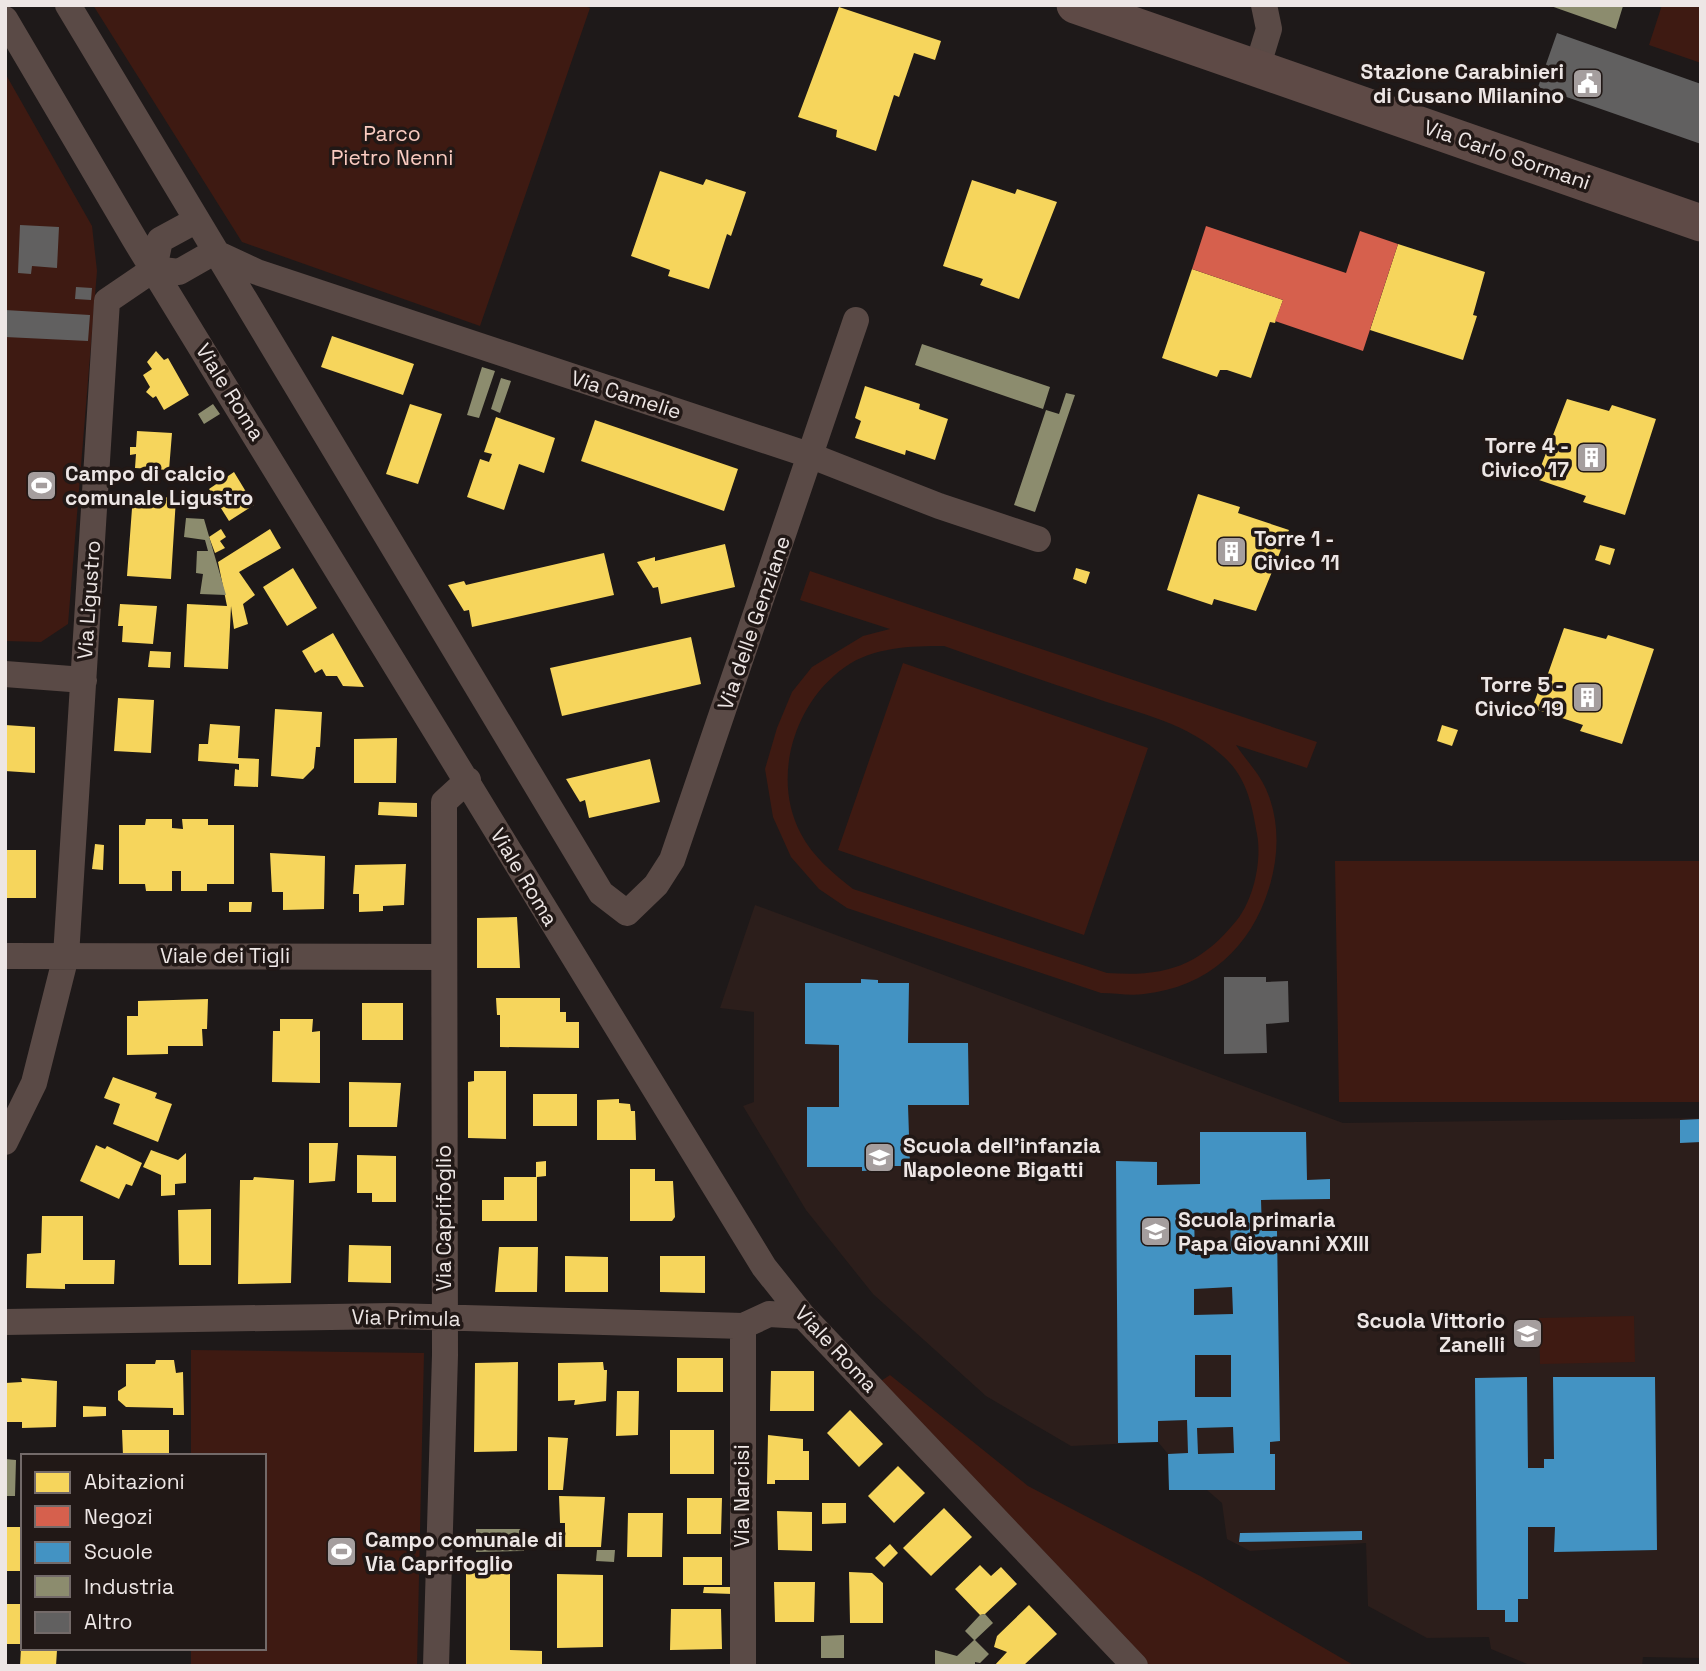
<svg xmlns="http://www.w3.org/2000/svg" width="1706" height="1671" font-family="'Space Grotesk',sans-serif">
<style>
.built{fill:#2c1e1b}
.green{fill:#3e1a12;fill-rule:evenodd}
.homes{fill:#f6d55c}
.shops{fill:#d6604d}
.schools{fill:#4393c3;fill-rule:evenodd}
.industry{fill:#8c8c6e}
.building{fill:#616060}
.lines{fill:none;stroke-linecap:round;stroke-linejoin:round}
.street{stroke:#5a4a46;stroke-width:26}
.secondary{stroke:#5e4a46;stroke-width:37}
.labels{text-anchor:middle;stroke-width:7;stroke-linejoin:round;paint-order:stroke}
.poi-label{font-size:21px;font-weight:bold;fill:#ede6e5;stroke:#211816;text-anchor:start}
.park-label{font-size:21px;fill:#facbc0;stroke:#211816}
.street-label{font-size:21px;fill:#ede6e5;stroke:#211816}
</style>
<rect width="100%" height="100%" fill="#1e1919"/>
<!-- built -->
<path class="built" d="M755 905 1343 1123 1701 1118V1658L1643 1657 1642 1666H1532L1491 1649 1489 1637 1427 1638 1368 1606 1366 1543 1250 1551 1227 1539 1222 1503 1207 1490H1169L1168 1454 1158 1442 1071 1446 986 1396 873 1294 806 1210 743 1106 754 1102V1012L720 1008Z"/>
<!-- green -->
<path class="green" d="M93 5H581L590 8 480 326 242 242Z
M1662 5H1701V63L1649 45Z
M5 73 92 226 97 271 68 624 41 642 5 641Z
M810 571 1317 742 1307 768 1236 745C1245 759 1259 773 1266 789 1280 820 1279 856 1269 888 1251 947 1208 987 1144 994 1130 996 1115 993 1101 993L847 908 819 889 791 857 773 817 765 769 777 728 792 692 812 667 863 636 890 629 800 600ZM944 646C994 664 1045 681 1095 698 1141 714 1188 723 1224 757 1247 778 1252 805 1257 834 1262 860 1254 898 1237 920 1199 967 1165 977 1107 973L853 889C834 874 812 856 801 834 771 778 794 703 845 667 873 647 911 646 944 646Z
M903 663 1148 748 1084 935 838 850Z
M1335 861H1700L1701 1102H1339Z
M1634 1316 1635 1362 1540 1364 1539 1318Z
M191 1350 424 1353 417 1666H191V1648H264V1456H191Z
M890 1375 1028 1486 1202 1577 1355 1666H1150L881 1381Z"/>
<!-- homes -->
<path class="homes" d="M839 7 941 41 935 60 914 53 899 97 894 95 876 151 836 137 837 130 798 117Z
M660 171 703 185 706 179 746 192 731 236 727 234 709 289 668 276 670 270 631 256Z
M972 180 1015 194 1017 189 1057 202 1019 299 980 285 983 279 943 266Z
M1398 244 1485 272 1473 315 1477 316 1463 360 1370 330Z
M1192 269 1283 300 1275 323 1270 322 1251 378 1227 370H1220L1217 377 1162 358Z
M332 336 414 364 403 395 321 367Z
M156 351 164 360 168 358 189 395 164 410 156 396 153 398 146 392 150 387 143 375 152 369 147 362Z
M865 386 920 404 919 409 948 419 935 460 906 450 905 455 855 438 861 421 855 418Z
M1567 399 1609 411 1612 405 1656 419 1625 515 1583 502 1586 496 1536 479Z
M410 404 442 414 418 484 386 474Z
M496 417 555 438 544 473 519 464 504 510 467 497 480 459 489 462 492 454 484 452Z
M595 420 738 469 724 511 581 461Z
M137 431 172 433 169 470 135 468 136 454 130 455V447H136Z
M234 472 254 505 229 521 209 489Z
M1198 494 1240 507 1238 513 1289 530 1256 611 1214 599 1212 605 1167 590Z
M133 495 176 498 171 579 127 576Z
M221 529 226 537 220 541 225 548 215 553 209 537Z
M270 529 281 548 239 572 255 595 243 604 248 624 234 629 231 606 228 669 184 667 187 604 227 606 218 562Z
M725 544 735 587 661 604 658 587 653 588 637 562 655 557V561Z
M1600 545 1615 549 1610 565 1595 560Z
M604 553 614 595 472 627 469 610 464 611 448 585 464 581 466 585Z
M293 568 317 608 287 626 263 587Z
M1076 568 1090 572 1086 584 1073 579Z
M120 604 157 606 153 644 122 642 123 626H118Z
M1564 628 1606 639 1608 635 1654 649 1622 744 1580 731 1583 725 1532 708 1541 684 1544 685Z
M333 633 364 687 343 686 337 676H326L322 669 315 673 302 651Z
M691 637 701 684 562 716 550 668Z
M150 651 171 652 170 668 148 667Z
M118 698 154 700 151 753 114 751Z
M275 709 322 712 320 747H316L314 768 303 779 271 776Z
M210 724 240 726 238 758 259 759 258 787 234 786 235 769 239 770V764L198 761 199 744H208Z
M5 725 35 727V773L5 771Z
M1442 725 1458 730 1452 746 1437 741Z
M397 738 396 783H354V739Z
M650 759 660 802 589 818 585 800 580 802 566 779Z
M379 802 417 803V817L378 815Z
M146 819H172V828L183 829 182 819H208V825H234V884H207V891H181V871H172V891H146L145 884H119V825H145Z
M95 844 104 845 103 870 92 869Z
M5 850H36V898H5Z
M270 853 325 856 324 909 283 910V892H272Z
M406 864 404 905 383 906V911L359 912V894H353L355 865Z
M229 902H252L251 912H229Z
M517 917 520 968H477V918Z
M496 998H560V1012H566V1022H579V1048L500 1047V1015H497Z
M208 999 207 1029H202L203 1046H168V1054L127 1055V1016H138V1001Z
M362 1003H403V1040H362Z
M280 1019H313L312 1032 320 1031V1083L272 1082 273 1031H280Z
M474 1071H506V1139L468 1138V1082L474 1081Z
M113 1077 157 1093 155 1098 172 1104 158 1142 113 1124 120 1104 104 1098Z
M349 1082 401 1083 397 1127H349Z
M533 1094H577V1126H533Z
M619 1099V1103L630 1104 631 1111H635L636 1140H597V1100Z
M309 1143H338L335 1181 309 1183Z
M96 1145 105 1149 107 1146 142 1163 132 1186 126 1184 119 1199 80 1181Z
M151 1150 178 1160 186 1153V1183L175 1184V1195L161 1196V1175L143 1167Z
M357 1155 396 1156V1202H372V1193H357Z
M546 1161V1176L537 1177V1221H482V1200H504V1177H536V1162Z
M630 1169H655V1181H673L675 1217 672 1221H630Z
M254 1177 294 1180 291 1283 238 1284 240 1180H253Z
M211 1209V1265H179L178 1210Z
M42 1216H83V1260H115L114 1284H65V1289L26 1288 27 1254 41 1253Z
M349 1245 391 1246V1283L348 1282Z
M499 1247H538L537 1292H495Z
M565 1256 608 1257V1292H565Z
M660 1256H705V1293L660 1292Z
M677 1358H723V1392H677Z
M156 1360H174L176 1373 183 1372 184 1415H173V1408L126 1407 118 1400V1391L126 1386V1364H155Z
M518 1362 517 1451 474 1452 475 1363Z
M603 1362 604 1370H607L606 1401 574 1405 575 1400 558 1401V1363Z
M771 1371H814V1411H770Z
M21 1378 57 1381 56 1427 22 1428V1422H6L5 1383 22 1382Z
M617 1391H639L638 1435 616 1436Z
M83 1406 106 1407V1416L83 1417Z
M850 1410 883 1444 859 1467 827 1433Z
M122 1430H169V1456H123Z
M670 1430H714V1474H670Z
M768 1435 803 1439V1451H809V1480H775V1484H767Z
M548 1437 568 1438 563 1490H548Z
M898 1466 925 1493 894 1523 868 1496Z
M559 1496 605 1497 601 1547H565V1523H560Z
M687 1498H722L721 1534H687Z
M822 1503H846V1523L822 1524Z
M944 1508 972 1537 931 1576 903 1548Z
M777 1511 812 1512V1551L778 1550Z
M628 1513H663L662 1557H627Z
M5 1527H23V1571H5Z
M890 1544 898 1553 884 1567 875 1558Z
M683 1557H722V1585H683Z
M980 1565 991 1576 1001 1567 1017 1584 985 1614 980 1615 955 1589Z
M849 1572 872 1573 883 1583V1623H850Z
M466 1573 510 1574V1650L542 1651V1666H466Z
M557 1574 603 1575V1647L557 1648Z
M774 1582H815L814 1622H775Z
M704 1587H733V1594L703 1593Z
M5 1604H23V1644H5Z
M1029 1605 1057 1634 1023 1666H994L1007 1652 994 1647 997 1636Z
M671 1609H721L722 1649 670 1650Z
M21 1648 57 1650 56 1666H20Z"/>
<!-- shops -->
<path class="shops" d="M1206 226 1346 273 1360 231 1398 244 1363 351 1275 321 1283 300 1192 269Z"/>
<!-- schools -->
<path class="schools" d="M861 979 878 980V983H909L908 1043H968L969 1105H908L910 1166H880V1170L862 1171V1167H807V1107H839V1045L805 1044V983H861Z
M1701 1119V1142L1680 1143V1120Z
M1200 1132H1306L1307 1180 1330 1179V1199L1261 1200 1262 1231H1277L1280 1441 1270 1442V1454H1275V1490H1169L1168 1454 1188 1453 1187 1420 1158 1421V1442L1118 1443 1116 1161 1157 1162V1185L1200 1184ZM1230 1214 1231 1254 1195 1255 1194 1215ZM1232 1287 1233 1314 1194 1315V1289ZM1195 1355H1231V1397H1195ZM1233 1427 1234 1453 1198 1454 1197 1428Z
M1527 1377 1528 1468H1544V1459H1554L1553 1377H1655L1657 1550 1554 1552 1555 1527H1528V1599H1518V1622H1505V1610H1477L1475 1378Z
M1362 1531V1540L1239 1542 1240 1533Z"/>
<!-- industry -->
<path class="industry" d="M1548 5H1622L1623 6 1616 29Z
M922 344 1050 387 1043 409 915 365Z
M482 367 495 371 479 418 467 415Z
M501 378 511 381 500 413 491 409Z
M1066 393 1075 395 1035 512 1014 505 1046 410 1059 414Z
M213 404 220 414 204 424 198 414Z
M186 518 204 519 226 595 200 594 203 574 196 573 197 551H208L205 540 184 537Z
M5 1459 16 1460 15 1496H5Z
M476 1529H524V1551L476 1552Z
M597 1550H615L614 1562 596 1561Z
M985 1614 993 1623 975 1640 989 1654 980 1663 975 1662V1666H935V1650L957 1656 974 1640 965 1631 980 1615Z
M844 1635V1658H821V1636Z"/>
<!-- building -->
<path class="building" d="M1557 33 1701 84V144L1538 87Z
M20 225 59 227 57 268 32 266 31 274 18 273Z
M76 287 92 288 91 300 75 299Z
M5 310 90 315 88 341 5 337Z
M1224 977H1266V982L1288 981 1289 1022 1266 1024 1267 1053 1224 1054Z"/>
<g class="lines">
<!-- street -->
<path class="street" d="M68 5 601 893 627 913 656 885 672 860 856 320
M5 19 135 240 764 1267 803 1316 1135 1666
M1257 68 1269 29 1264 5
M214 252 257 272 809 455 939 506 1038 539
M154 269 160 240 195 221
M154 269 179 272 214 252
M5 674 84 680
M5 956 444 957
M5 1142 34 1083 66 956 107 301 154 269
M5 1322 392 1316 743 1326 769 1314 803 1316
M436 1666 445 1355 444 802 468 780
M743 1666V1326"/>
<!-- secondary -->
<path class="secondary" d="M1075 5 1701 223"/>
</g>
<!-- icons -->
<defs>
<symbol id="civic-square" viewBox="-11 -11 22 22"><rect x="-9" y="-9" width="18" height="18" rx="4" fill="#a59e9e" stroke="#211816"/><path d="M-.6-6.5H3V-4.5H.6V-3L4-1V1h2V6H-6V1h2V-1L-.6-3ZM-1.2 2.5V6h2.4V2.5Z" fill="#fff"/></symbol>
<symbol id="building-square" viewBox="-11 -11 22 22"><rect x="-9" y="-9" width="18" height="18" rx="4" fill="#a59e9e" stroke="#211816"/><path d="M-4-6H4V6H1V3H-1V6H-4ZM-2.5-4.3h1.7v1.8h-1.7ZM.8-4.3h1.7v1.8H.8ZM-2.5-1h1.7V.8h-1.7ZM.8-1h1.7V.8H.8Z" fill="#fff"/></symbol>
<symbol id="stadium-square" viewBox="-11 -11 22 22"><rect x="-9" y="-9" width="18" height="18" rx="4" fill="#a59e9e" stroke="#211816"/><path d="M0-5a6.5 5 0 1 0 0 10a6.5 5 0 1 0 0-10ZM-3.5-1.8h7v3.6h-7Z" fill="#fff"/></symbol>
<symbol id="school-square" viewBox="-11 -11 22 22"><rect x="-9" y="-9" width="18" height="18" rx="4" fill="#a59e9e" stroke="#211816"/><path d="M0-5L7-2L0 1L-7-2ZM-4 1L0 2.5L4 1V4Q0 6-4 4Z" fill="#fff"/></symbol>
</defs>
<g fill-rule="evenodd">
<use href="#civic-square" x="1570" y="66" width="35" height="35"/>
<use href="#building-square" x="1574" y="440" width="35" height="35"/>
<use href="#stadium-square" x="24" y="468" width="35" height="35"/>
<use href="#building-square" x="1214" y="534" width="35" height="35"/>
<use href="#building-square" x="1570" y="680" width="35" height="35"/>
<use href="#school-square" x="862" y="1140" width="35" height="35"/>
<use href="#school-square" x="1138" y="1214" width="35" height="35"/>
<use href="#school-square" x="1510" y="1316" width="35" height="35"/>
<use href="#stadium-square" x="324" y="1534" width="35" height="35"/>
</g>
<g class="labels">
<!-- poi labels -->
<g class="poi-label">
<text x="1564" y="79" text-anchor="end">Stazione Carabinieri<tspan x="1564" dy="24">di Cusano Milanino</tspan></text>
<text x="1569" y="453" text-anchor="end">Torre 4 -<tspan x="1569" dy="24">Civico 17</tspan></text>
<text x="65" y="481">Campo di calcio<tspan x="65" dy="24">comunale Ligustro</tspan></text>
<text x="1254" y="546">Torre 1 -<tspan x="1254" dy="24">Civico 11</tspan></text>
<text x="1564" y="692" text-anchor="end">Torre 5 -<tspan x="1564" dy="24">Civico 19</tspan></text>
<text x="903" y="1153">Scuola dell'infanzia<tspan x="903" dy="24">Napoleone Bigatti</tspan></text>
<text x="1178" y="1227">Scuola primaria<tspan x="1178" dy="24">Papa Giovanni XXIII</tspan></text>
<text x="1505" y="1328" text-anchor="end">Scuola Vittorio<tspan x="1505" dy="24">Zanelli</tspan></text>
<text x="365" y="1547">Campo comunale di<tspan x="365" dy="24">Via Caprifoglio</tspan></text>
</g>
<!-- park labels -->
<g class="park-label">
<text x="392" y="141">Parco<tspan x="392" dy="24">Pietro Nenni</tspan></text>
</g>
<!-- street labels -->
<g class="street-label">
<text transform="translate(1507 155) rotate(19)" y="7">Via Carlo Sormani</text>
<text transform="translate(230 392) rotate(58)" y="7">Viale Roma</text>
<text transform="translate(626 395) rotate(18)" y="7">Via Camelie</text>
<text transform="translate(89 600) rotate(-86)" y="7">Via Ligustro</text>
<text transform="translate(754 623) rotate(-71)" y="7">Via delle Genziane</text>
<text transform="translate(524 877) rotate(59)" y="7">Viale Roma</text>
<text x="225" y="963">Viale dei Tigli</text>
<text transform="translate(444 1218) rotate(-90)" y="7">Via Caprifoglio</text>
<text transform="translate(406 1318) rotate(1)" y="7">Via Primula</text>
<text transform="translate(836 1349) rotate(47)" y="7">Viale Roma</text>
<text transform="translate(742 1496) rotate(-90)" y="7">Via Narcisi</text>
</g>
</g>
<!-- border -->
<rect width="1706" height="1671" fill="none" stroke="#ede6e5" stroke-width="14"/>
<!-- legend -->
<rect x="21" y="1454" width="245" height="196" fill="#211816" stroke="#736a69" stroke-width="2"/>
<rect x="35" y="1472" width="35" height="21" fill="#f6d55c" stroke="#736a69" stroke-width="2"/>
<text x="84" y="1489" font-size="21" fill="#ede6e5">Abitazioni</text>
<rect x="35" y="1506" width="35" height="21" fill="#d6604d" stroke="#736a69" stroke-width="2"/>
<text x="84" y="1524" font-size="21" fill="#ede6e5">Negozi</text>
<rect x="35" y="1542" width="35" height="21" fill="#4393c3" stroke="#736a69" stroke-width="2"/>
<text x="84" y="1559" font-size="21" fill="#ede6e5">Scuole</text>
<rect x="35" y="1576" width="35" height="21" fill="#8c8c6e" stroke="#736a69" stroke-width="2"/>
<text x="84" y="1594" font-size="21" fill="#ede6e5">Industria</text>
<rect x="35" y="1612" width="35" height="21" fill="#616060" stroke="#736a69" stroke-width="2"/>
<text x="84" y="1629" font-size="21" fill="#ede6e5">Altro</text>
</svg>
